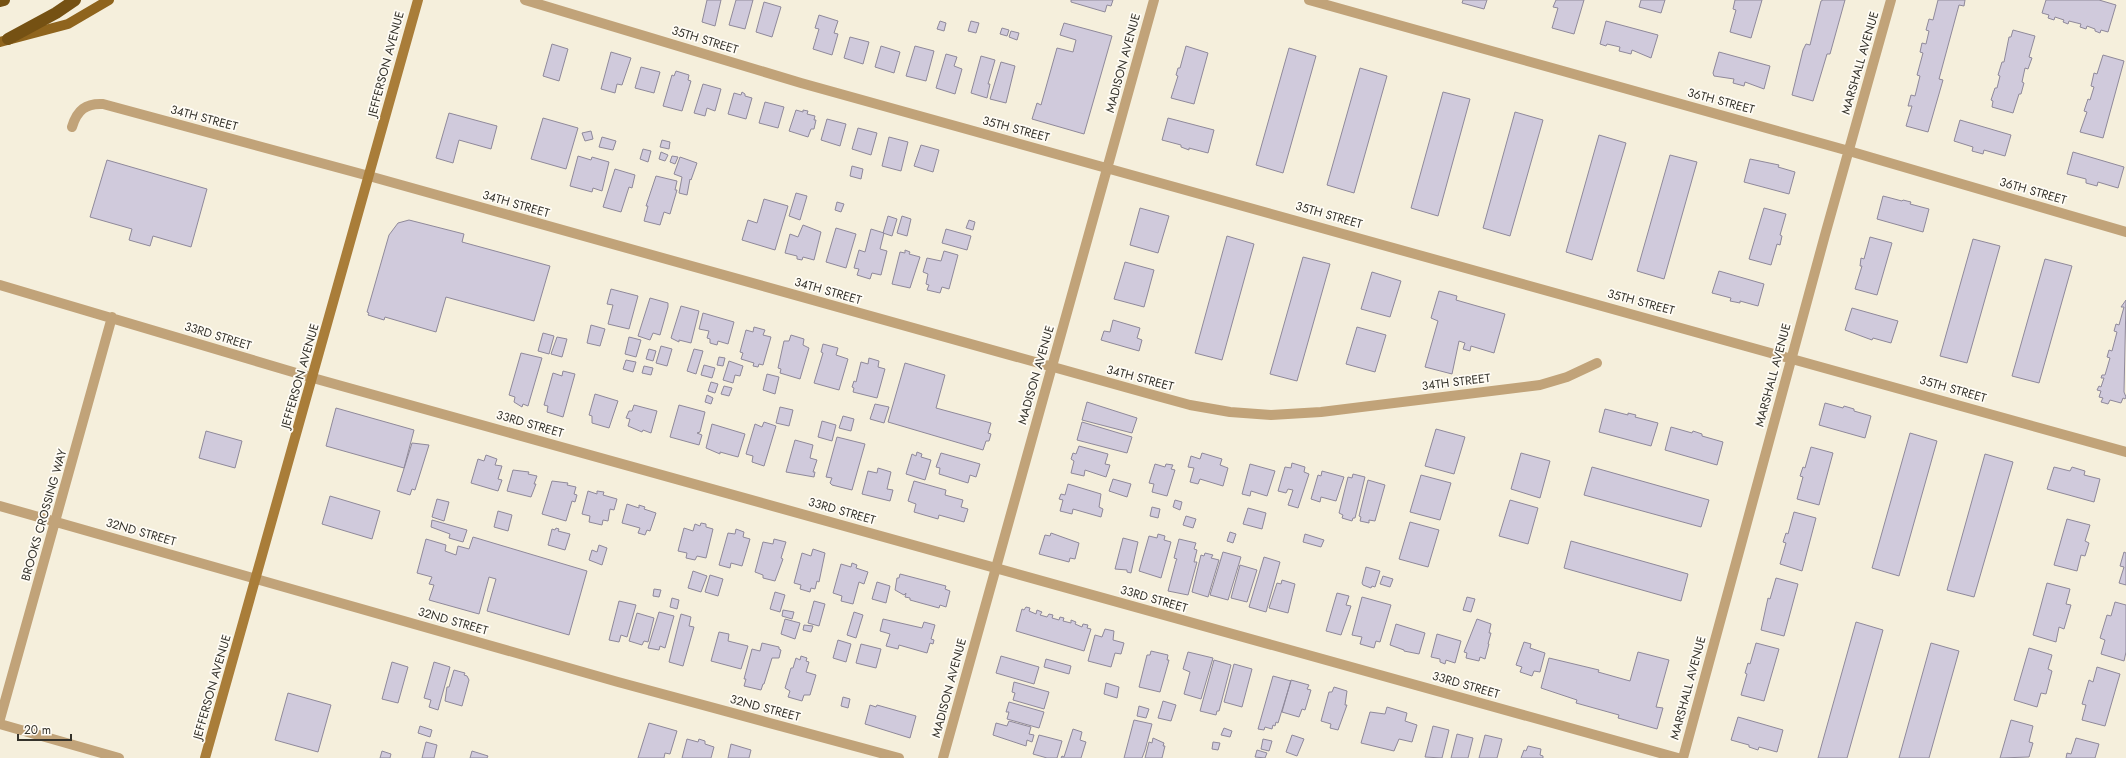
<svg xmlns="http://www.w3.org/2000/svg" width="2126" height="758" font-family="Jost,sans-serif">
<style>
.building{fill:#d0cadc;stroke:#8f899a}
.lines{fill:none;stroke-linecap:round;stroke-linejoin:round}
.minor{stroke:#c1a379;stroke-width:10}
.tertiary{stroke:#c1a379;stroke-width:10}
.secondary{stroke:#a97d39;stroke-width:10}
.primary{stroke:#8f641d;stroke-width:10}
.motorway{stroke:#755113;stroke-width:12}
.labels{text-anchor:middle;stroke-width:3.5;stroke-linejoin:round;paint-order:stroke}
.street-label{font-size:12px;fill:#34322b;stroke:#fffcf5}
</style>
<rect width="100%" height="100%" fill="#f5efdc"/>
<!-- building -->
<path class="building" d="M707 0H721L715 26 702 22Z
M736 0H753L745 29 729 25Z
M1071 0H1113L1111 6 1107 5 1105 12 1071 2Z
M1463 0H1487L1484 9 1462 3Z
M1556 0H1584L1574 34 1552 28 1558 8 1553 7Z
M1641 0H1665L1661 13 1639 7Z
M1735 0H1762L1751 38 1730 32 1736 10 1733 9Z
M1823 0H1845L1830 54H1827L1813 101 1792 95 1803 50 1806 44 1810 45 1821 1Z
M1938 0H1965L1964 6 1959 5 1939 79 1943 80 1928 132 1906 126 1912 106H1908L1911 95 1915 96 1920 76 1917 75 1923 53 1920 52 1922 43 1926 44 1929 31 1926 30 1929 19 1933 20Z
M2046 0H2099L2116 5 2108 32 2101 30 2100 33 2095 31V29L2087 26 2086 29 2080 27 2081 24 2069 21 2068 24 2063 22 2064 20 2055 17 2054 20 2048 18 2049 15 2042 13Z
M764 2 781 7 772 37 756 32Z
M819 15 838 21 834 33 838 34 832 55 813 49 819 29 815 28Z
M940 21 946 23 944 31 937 29Z
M971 21 979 23 976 33 968 31Z
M1606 21 1658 35 1651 58 1632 50 1631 54 1619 51 1620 47 1607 44 1606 46 1600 44Z
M1064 23 1112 36 1084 134 1032 119 1037 103 1041 105 1057 48 1073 52 1076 40 1060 35Z
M1002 28 1009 30 1007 36 1000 34Z
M2013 30 2035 36 2029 57 2032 58 2028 69 2025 68 2022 82 2024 83 2021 94H2019L2013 113 1992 107 1993 101 1991 100 1995 88H1997L2000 76 1998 75 2002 62H2004L2009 37H2011Z
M1011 31 1019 33 1017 40 1009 37Z
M850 37 869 42 863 64 844 58Z
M552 44 568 49 559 81 543 76Z
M881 46 900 52 894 73 875 67Z
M915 46 934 51 926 81 906 76Z
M1186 46 1208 53 1194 104 1171 98 1178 76 1176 75 1178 68H1180Z
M1289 48 1316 56 1283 173 1256 165Z
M611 52 631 58 622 85 617 84 615 93 601 89Z
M1719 52 1770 66 1764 89 1745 82 1744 86 1733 83 1734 79 1714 76 1713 73Z
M946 54 957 57 954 66 962 69 955 94 936 88Z
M2103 55 2124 61 2103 138 2080 132 2087 112 2084 111 2088 99 2090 100 2094 87 2091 86 2094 73 2097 74Z
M981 56 995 60 988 84H990L987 98 971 93Z
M1001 62 1015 66 1006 103 990 99Z
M641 67 660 72 654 93 635 88Z
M1360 68 1387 76 1354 193 1327 185Z
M676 71 689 75 688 80 691 81 682 111 663 106 672 75 674 76Z
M703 84 721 89 715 111 707 108 705 116 694 113Z
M742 92 745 94V96L752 98 746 119 728 114 734 93 741 95Z
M1443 92 1470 99 1438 216 1411 208Z
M765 102 784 107 778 128 759 123Z
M796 110 803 112V110L808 111 807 114 815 116 814 120H816L814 129H811L808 137 789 131Z
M1515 112 1543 120 1510 236 1483 228Z
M449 113 497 126 491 149 459 140 453 163 436 158Z
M543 118 578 128 566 169 531 159Z
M1168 118 1214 130 1208 153 1189 148V150L1181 147V145L1162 140Z
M827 119 846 124 840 146 821 140Z
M1960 120 2011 135 2005 156 1984 150 1983 154 1972 151 1973 147 1954 141Z
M858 128 877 133 871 155 852 149Z
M591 131 593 139 585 141 582 133Z
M1599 135 1626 143 1592 260 1566 252Z
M602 137 616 141 613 150 599 147Z
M889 137 908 142 901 171 882 166Z
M662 140 670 142 669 149 660 147Z
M921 145 939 150 933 172 914 166Z
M643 149 651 151 648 162 640 159Z
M661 152 668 155 665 161 659 159Z
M2073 152 2124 167 2118 188 2098 182 2097 186 2086 183V179L2067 174Z
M1670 155 1697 162 1664 279 1637 271Z
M578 156 591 160 592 157 609 162 602 191 593 188 592 192 570 186Z
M672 156 678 157 675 164 670 162Z
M680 157 697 163 691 180 690 179 687 195 679 193 682 177 674 174Z
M1750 159 1779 165 1778 167 1795 172 1789 194 1744 182Z
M107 160 207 189 191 247 153 236 150 246 129 240 132 229 90 217Z
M852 166 863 169 861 179 850 176Z
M615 169 635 175 632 188 629 187 621 212 603 207Z
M656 176 677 181 675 190H677L670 214 664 212 660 225 644 221 648 206H646Z
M796 193 807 196 800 220 789 216Z
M1883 196 1902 201 1903 200 1911 202 1910 204 1929 209 1923 232 1877 219Z
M764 199 788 206 775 250 742 240 748 220 757 223Z
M837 202 844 204 841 212 835 210Z
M1140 208 1169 216 1158 253 1130 245Z
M1764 208 1786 214 1780 235 1782 236 1780 245 1777 244 1771 265 1749 259Z
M888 216 897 219 892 236 883 233Z
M902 216 911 219 907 236 897 233Z
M409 220 464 234 462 242 550 266 534 321 446 297 436 332 385 317 384 320 368 315 369 313 367 312 389 235 398 223Z
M969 220 975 222 973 230 966 228Z
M803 225 821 232 814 260 803 257 802 260 797 259V256L785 253 790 234 798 237Z
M836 228 856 234 846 268 826 262Z
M871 229 884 233 880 249 887 251 881 275 872 273 870 279 857 275 859 269 854 268 859 250 865 252Z
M946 229 971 236 967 250 942 243Z
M1227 236 1254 244 1222 360 1195 353Z
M1870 237 1892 243 1877 295 1855 289 1862 266H1860L1861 258 1864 259Z
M1973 239 2000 246 1967 363 1940 356Z
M905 250 910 252 909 254 920 257 910 288 892 284 900 252 905 253Z
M944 251 958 255 949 289 942 287 940 293 927 290 929 285 926 284 928 274 923 272 927 258 941 261Z
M1303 257 1330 264 1297 381 1270 374Z
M2045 259 2072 266 2039 383 2012 376Z
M1125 262 1154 270 1144 307 1114 299Z
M1719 271 1764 284 1758 306 1740 301V303L1730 301 1731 298 1712 293Z
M1372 272 1401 281 1390 317 1361 309Z
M611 289 638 296 629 329 608 324 613 305 607 304Z
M1439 291 1457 296 1456 300 1505 314 1494 353 1471 346 1470 351 1463 349 1465 343 1459 341 1452 374 1425 367 1438 321 1431 318Z
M650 298 668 303V307L660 335 653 333 650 340 638 336Z
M2126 300 2124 392 2126 397 2125 399 2123 398 2121 403 2110 400 2108 404 2101 402 2103 398 2099 397 2101 391 2097 390 2099 386 2101 387 2104 378H2101L2102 375H2105L2110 358 2107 357 2109 350 2112 351 2117 332 2114 331 2116 324 2119 325 2124 307H2121Z
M681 306 699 311 691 343 679 340V342L671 338Z
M1852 308 1898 321 1891 343 1873 338 1872 340 1845 330Z
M703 313 734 322 728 344 718 341 717 345 710 343V339L707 338 709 331 699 329Z
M1113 320 1140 328 1137 338 1142 340 1139 351 1101 340 1104 331 1110 332Z
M591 325 605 329 600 346 587 343Z
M754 327 765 330 763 335 771 337 763 365 759 364 758 367 753 366 754 363 741 359 743 353 740 352 746 330 753 332Z
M1357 327 1386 335 1375 372 1346 364Z
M543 333 554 336 549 354 538 351Z
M791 335 804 339 803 345 809 348 800 379 780 373 781 369 778 368 784 341H789Z
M557 337 567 339 562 357 551 354Z
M629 337 641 340 636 357 625 354Z
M823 344 838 348 836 355 848 359 839 390 814 383 823 353 821 352Z
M661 346 672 349 667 366 656 363Z
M649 349 656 351 653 361 646 359Z
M694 349 703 351 696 374 687 371Z
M521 353 542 358 528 406 523 404 522 407 514 402 515 397 509 395Z
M719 357 725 358 723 366 717 365Z
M869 358 879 361 878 367 885 369 877 398 853 392 854 388 852 387 854 381 856 382 861 362 868 364Z
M626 360 636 362 633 372 623 369Z
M729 361 743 366 740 376 735 375 733 383 723 380Z
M905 363 945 375 936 408 991 423 988 433 991 434 989 441H986L983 450 888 422Z
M704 365 715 368 712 378 701 375Z
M644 366 653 368 651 375 642 373Z
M563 371 575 374 563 417 547 412 548 406 544 405 553 373 562 376Z
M767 374 779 377 775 394 763 390Z
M711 382 718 384 715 393 708 391Z
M724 386 732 388 729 396 721 394Z
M595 394 618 401 609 428 592 423V416L589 415Z
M707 395 713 398 711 404 705 402Z
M1087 402 1137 418 1132 433 1082 420Z
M1825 403 1843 408 1844 406 1854 409V411L1871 416 1865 438 1819 425Z
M875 404 889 407 884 423 870 419Z
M634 405 657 411 651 433 643 430 642 432 628 426 630 419 626 418 629 411H632Z
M679 405 705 412 700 432 697 433 702 435 699 445 670 437Z
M780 407 793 410 789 426 776 423Z
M336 408 414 430 404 468 326 446Z
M1605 409 1628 415V413L1636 415 1635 417 1658 423 1651 446 1599 432Z
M843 416 854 419 851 431 839 428Z
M822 421 836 425 832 441 818 437Z
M764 422 776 426 764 466 752 462 753 456 746 454 755 424 762 427Z
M1082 422 1132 437 1127 453 1077 440Z
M712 424 745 434 738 457 720 452V454L706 448Z
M1671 427 1692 433 1693 431 1702 434V436L1723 442 1717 465 1665 450Z
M1436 429 1465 437 1454 474 1425 466Z
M206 431 242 441 235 468 199 458Z
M1910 433 1937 441 1899 576 1872 568Z
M837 437 865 444 852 490 832 485 830 483 832 478 826 477Z
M795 440 813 445 810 458 817 460 813 472H815L814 477 786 472Z
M412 443 429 445 415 490 412 489 410 495 397 491Z
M1079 446 1108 454 1105 464 1110 465 1106 477 1085 470 1084 476 1071 473 1074 461 1071 459 1073 453 1076 454Z
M1811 447 1833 453 1819 505 1797 499 1803 477 1800 476 1803 467 1805 468Z
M917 452 922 454 921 457 931 460 925 480 906 474 912 454 916 456Z
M941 453 980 464 976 477 970 475 968 483 939 474 940 468 936 467Z
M1202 453 1222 459 1220 465 1228 468 1223 486 1200 479 1198 484 1190 482 1194 468 1188 467 1191 456 1200 459Z
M1521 453 1550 461 1540 498 1511 489Z
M1985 454 2013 462 1974 597 1947 590Z
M486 455 497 459 495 465 502 466 498 479 502 480 498 491 471 483 478 459 484 461Z
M1292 463 1305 467 1304 472 1309 474 1298 508 1288 505 1293 490 1288 489 1286 493 1278 491 1285 467 1291 468Z
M1155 464 1165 467 1166 464 1173 465 1171 469 1175 470 1167 496 1152 492 1154 484 1149 483Z
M1250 464 1275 471 1267 496 1251 491 1250 496 1242 494Z
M1592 467 1709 500 1701 527 1584 495Z
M2054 467 2070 471 2072 467 2085 471 2084 475 2100 479 2094 502 2047 489Z
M878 468 891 472 887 489 893 490 890 501 862 494 868 471 877 473Z
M513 470 529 472 528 474 537 476 534 484H536L531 497 507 491Z
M1322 471 1344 477 1336 501 1321 497 1320 502 1311 499 1318 475 1321 476Z
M1353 474 1365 477 1355 518H1353L1352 521 1342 518 1343 515 1339 513 1348 477 1352 478Z
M1421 475 1451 483 1440 520 1410 512Z
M1113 479 1131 484 1127 497 1109 491Z
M1368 480 1385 485 1375 521 1369 520V523L1360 521 1361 517 1359 516Z
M552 481 568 483 567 485 576 487 574 494 577 495 575 502 572 501 566 521 542 514Z
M914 481 946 490 945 495 963 500 961 507 968 509 964 522 939 515 938 519 914 512 916 504 908 501Z
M1068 484 1101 494 1099 507 1103 509 1101 517 1073 509 1072 514 1060 511 1063 500 1059 499 1061 494 1065 495Z
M588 491 597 494V491L604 492 603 495 617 499 614 510 610 509 608 521 603 520 602 525 589 522 590 516 582 514Z
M330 496 380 511 372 539 322 524Z
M437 499 449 502 444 521 432 517Z
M1175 500 1182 502 1180 510 1173 507Z
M1510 500 1538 508 1528 544 1499 536Z
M627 504 639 508V505L645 507 644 509 656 513 650 531 647 530 645 535 638 533 640 528 622 523Z
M1152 507 1160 509 1158 518 1150 516Z
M1248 508 1266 513 1262 529 1243 524Z
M498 511 512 515 508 531 494 527Z
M1794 512 1816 518 1802 571 1780 564 1786 543 1783 542 1786 533 1788 534Z
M1186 516 1196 519 1193 528 1183 525Z
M2067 519 2090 525 2085 541 2089 543 2085 556 2081 555 2077 571 2054 565Z
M432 520 467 530 463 542 449 538 450 534 431 527Z
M1410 522 1439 530 1428 567 1399 559Z
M701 523 706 524V527L713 529 706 558 697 556 695 560 686 558 687 553 678 551 684 528 693 531 695 524 700 526Z
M556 528 559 529 558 531 570 534 565 550 548 545 552 529 555 530Z
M736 529 744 532 743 537 750 539 742 566 731 563 730 568 719 565 728 533 735 534Z
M1230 532 1236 534 1233 543 1227 541Z
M1051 533 1079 543 1075 559 1070 558 1069 562 1039 554 1045 535 1050 536Z
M1158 534 1165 536 1164 540 1171 542 1161 578 1139 571 1149 536 1157 538Z
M1305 534 1324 540 1321 547 1303 542Z
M473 537 587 571 569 635 487 611 496 579 489 577 479 614 429 600 434 585 429 584 432 577 417 573 426 539 446 545 445 551 456 555 458 546 469 549Z
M1123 538 1138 542 1131 573 1127 572V570L1115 569Z
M774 539 786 542 781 558 783 559 775 581 763 578V575L755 572 763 542 773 544Z
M1179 539 1196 543 1194 549 1197 550 1194 562H1197L1188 595 1168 591 1176 561 1177 559 1174 558Z
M1571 541 1688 574 1681 601 1564 568Z
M599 545 607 548 602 565 589 560 592 550 597 552Z
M813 549 825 553 819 582 817 581 815 589 811 588 810 592 800 589 801 585 794 583 802 553 811 556Z
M1223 552 1241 557 1228 600 1210 595Z
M2124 552 2126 553V585L2119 583 2124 567 2120 566Z
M1205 553 1213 555 1211 558 1219 560 1208 597 1192 592 1201 555 1204 556Z
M1264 557 1280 562 1266 612 1249 607Z
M852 563 857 565 856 568 868 572 864 584 859 582 853 604 841 601 842 596 833 593 841 564 851 567Z
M1240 565 1257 570 1247 602 1231 598Z
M1366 567 1380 571 1375 587 1372 586 1371 588 1363 585 1362 583Z
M693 571 707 576 701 592 688 588Z
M900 574 946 586 945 589 950 591 946 607 940 605 939 608 910 600V598L905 597 906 593 904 595 895 590 897 578H899Z
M710 575 723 579 718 596 705 592Z
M1383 576 1393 579 1390 587 1380 584Z
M1776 578 1798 584 1784 636 1761 630 1768 598 1770 599Z
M1282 580 1295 584 1288 613 1269 608 1277 583 1281 584Z
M877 582 890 586 886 603 872 599Z
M2047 583 2070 589 2066 604 2071 605 2064 629 2059 627 2056 642 2033 635Z
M654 589 661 590 659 597 653 596Z
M775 592 785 595 780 612 770 609Z
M1337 593 1349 596 1346 605 1351 606 1341 635 1326 631Z
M1362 597 1391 605 1380 642 1376 641 1374 648 1360 644 1362 637 1352 635Z
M1467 597 1475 599 1471 612 1463 610Z
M672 598 679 600 677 609 670 607Z
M619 601 636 605 627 637 621 635 619 642 609 640Z
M814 601 825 604 819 626 808 623Z
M2115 602 2126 605V652L2124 661 2101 654 2105 640 2100 638 2107 615 2111 616Z
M1026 607 1030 608 1029 611 1036 614 1037 610 1042 612 1040 615 1047 617 1049 614 1053 615 1052 618 1059 620 1060 617 1064 618 1063 621 1071 623V620L1076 622 1075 624 1082 627 1083 624 1088 625 1087 628 1091 629 1084 651 1016 631 1022 609 1024 610Z
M783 610 794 612 792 619 782 616Z
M659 612 674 616 665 648 660 646 659 650 648 648Z
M854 612 863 615 856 638 847 635Z
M637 613 654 618 648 642 644 641 642 645 629 641Z
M681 614 691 617 689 626 694 627 683 666 669 662Z
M785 619 800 623 795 639 781 634Z
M883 619 922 628 924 622 935 625 931 639 934 640 933 644 930 643 927 653 899 645 898 649 886 646 890 634 880 631Z
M1477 619 1491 624 1489 633H1491L1488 644H1489L1485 659 1480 657 1479 661 1466 658 1467 653 1464 652Z
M1856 622 1883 630 1847 758H1818Z
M1396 624 1425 633 1419 654 1404 651V650L1390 645Z
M804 625 813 626 811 632 803 630Z
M1105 629 1114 631 1113 640 1124 643 1121 654 1115 653 1111 667 1088 661 1095 635 1102 637Z
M719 632 729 634 728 641 748 646 741 669 711 661Z
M1437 634 1461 641 1455 663 1446 660 1445 664 1440 662V659L1431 657Z
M838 640 851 644 846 662 833 658Z
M1524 642 1531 644 1530 648 1545 653 1540 672 1534 671 1532 676 1520 672 1522 667 1516 665Z
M762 643 779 647V649L781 650 779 658H772L764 684H763L761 690 744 686 746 679H744L752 649 760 651Z
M1756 643 1779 649 1764 701 1741 695 1747 674 1745 673 1748 663 1750 664Z
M1931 643 1959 651 1929 758H1899Z
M861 644 881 649 876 668 856 663Z
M2029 648 2052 655 2048 669 2052 671 2046 694 2041 693 2037 707 2014 700Z
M1151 651 1168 655 1167 660H1169L1160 692 1139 687 1147 655H1150Z
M1188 652 1213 658 1201 699 1184 694 1190 672 1183 669Z
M1638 652 1669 660 1656 707 1663 708 1657 729 1618 718 1619 715 1576 703 1577 700 1541 688 1549 658 1599 670 1598 672 1630 681Z
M801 656 807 658 806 661 809 662 806 672 816 675 810 695H804L802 701 788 697 790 691 785 688 791 668H793L796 658 800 660Z
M1001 656 1039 667 1034 684 996 673Z
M1046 659 1071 666 1069 674 1044 667Z
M1214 660 1231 665 1219 711H1217L1216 715 1200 711Z
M392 662 408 667 398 703 382 699Z
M434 662 450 667 438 710 429 707 431 700 424 698Z
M1234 664 1252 669 1242 707 1224 702Z
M2097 667 2120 674 2105 726 2082 720 2086 705 2082 704 2089 680 2093 682Z
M454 670 465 673 464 675 467 676 469 680 462 706 445 701 447 687H449Z
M1273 676 1291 681 1278 723 1276 722 1275 726 1273 725 1272 729 1265 727 1264 730 1258 729Z
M1291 680 1309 685 1307 689 1311 690 1305 710 1302 709 1299 717 1282 712Z
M1014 682 1049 692 1044 709 1013 700 1015 693 1012 692Z
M1106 683 1119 687 1117 698 1104 694Z
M1334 687 1347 691 1345 705H1347L1338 730 1330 728 1331 724 1321 721 1329 692H1332Z
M288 693 331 705 318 752 275 740Z
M843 697 850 699 848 708 841 706Z
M1163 701 1176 705 1171 721 1158 718Z
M1009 702 1044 712 1039 728 1007 719 1009 712H1006Z
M870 705 876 707 877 705 916 716 910 738 865 724Z
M1139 706 1149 709 1146 718 1137 716Z
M1387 707 1407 713 1405 721 1417 725 1412 742 1399 739 1394 751 1361 743 1370 712 1385 714Z
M1738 717 1783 730 1777 752 1759 747 1758 750 1749 747V745L1731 740Z
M1134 720 1152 724 1145 750 1142 758H1124Z
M2011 720 2033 726 2029 742 2033 743 2029 757 2000 758Z
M1009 721 1031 727 1029 734 1034 735 1032 742 1027 740 1026 746 993 735 996 723 1007 726Z
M649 723 677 731 670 754 665 753 664 758H638Z
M420 726 432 730 430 737 418 733Z
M1433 726 1449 730 1442 758 1425 757Z
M1224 728 1232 731 1230 737 1221 735Z
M1073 729 1082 732 1080 740 1086 742 1081 758H1061L1062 756 1064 757Z
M1457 734 1473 738 1468 758H1451Z
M1039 735 1062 741 1057 758H1047L1033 754Z
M1292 735 1304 739 1297 756 1286 752Z
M1485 735 1502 739 1497 758H1479Z
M1153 738 1164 743 1163 746H1165L1162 758H1145L1149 742 1152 743Z
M2076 738 2099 744 2095 758H2066L2067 753 2071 754Z
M687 739 698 742 699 739 705 741V744L714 747 711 758H682Z
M1263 739 1272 741 1269 751 1261 749Z
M426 742 437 745 434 758H422Z
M1213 742 1220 743 1218 750 1212 749Z
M731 744 751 750 749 758H728Z
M1528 746 1541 749 1540 755 1543 756V758H1521L1524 750 1526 751Z
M1257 750 1267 753 1265 758 1255 757Z
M382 751 391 754 390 758H380Z
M472 751 488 756 487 758H470Z"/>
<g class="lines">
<!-- minor -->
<path class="minor" d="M72 127C77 110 86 103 103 104L369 176 1157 396 1190 405 1230 412 1271 415 1321 412 1540 385 1567 377 1597 363
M1849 151 2126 232
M0 285 313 378 1678 758
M0 506 618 682 899 758
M0 719 112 317
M0 724 119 758"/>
<!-- tertiary -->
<path class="tertiary" d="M525 0 801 83 2126 452
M1309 0 1849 151
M943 758 1154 0
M1683 758 1825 235 1891 0"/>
<!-- secondary -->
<path class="secondary" d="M205 758 418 0"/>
<!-- primary -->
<path class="primary" d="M0 42 68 24 109 0"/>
<!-- motorway -->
<path class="motorway" d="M0 1 4 0
M8 39 56 13 75 0"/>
</g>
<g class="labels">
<!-- street labels -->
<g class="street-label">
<text transform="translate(705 40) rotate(17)" y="4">35TH STREET</text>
<text transform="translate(1123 63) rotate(-75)" y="4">MADISON AVENUE</text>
<text transform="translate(1860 63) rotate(-74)" y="4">MARSHALL AVENUE</text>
<text transform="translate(386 64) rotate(-75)" y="4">JEFFERSON AVENUE</text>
<text transform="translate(1721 101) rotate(15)" y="4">36TH STREET</text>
<text transform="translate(204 118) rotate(15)" y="4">34TH STREET</text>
<text transform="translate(1016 129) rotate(15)" y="4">35TH STREET</text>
<text transform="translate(2033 191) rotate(16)" y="4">36TH STREET</text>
<text transform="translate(516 204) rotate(16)" y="4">34TH STREET</text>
<text transform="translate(1329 215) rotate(16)" y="4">35TH STREET</text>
<text transform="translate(828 291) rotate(16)" y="4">34TH STREET</text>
<text transform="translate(1641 302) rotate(15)" y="4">35TH STREET</text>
<text transform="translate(218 336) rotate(17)" y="4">33RD STREET</text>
<text transform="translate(1036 375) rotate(-74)" y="4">MADISON AVENUE</text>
<text transform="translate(1773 375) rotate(-75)" y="4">MARSHALL AVENUE</text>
<text transform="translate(300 376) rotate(-74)" y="4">JEFFERSON AVENUE</text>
<text transform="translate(1140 378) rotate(15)" y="4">34TH STREET</text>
<text transform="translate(1456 382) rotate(-7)" y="4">34TH STREET</text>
<text transform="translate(1953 389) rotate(16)" y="4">35TH STREET</text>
<text transform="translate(530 424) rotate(16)" y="4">33RD STREET</text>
<text transform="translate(842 511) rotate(16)" y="4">33RD STREET</text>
<text transform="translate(44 515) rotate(-74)" y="4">BROOKS CROSSING WAY</text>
<text transform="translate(141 532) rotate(16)" y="4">32ND STREET</text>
<text transform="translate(1154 599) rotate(16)" y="4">33RD STREET</text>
<text transform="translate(453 621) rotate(16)" y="4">32ND STREET</text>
<text transform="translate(1466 685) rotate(16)" y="4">33RD STREET</text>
<text transform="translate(212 687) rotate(-74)" y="4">JEFFERSON AVENUE</text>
<text transform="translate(949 688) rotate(-75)" y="4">MADISON AVENUE</text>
<text transform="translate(1688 688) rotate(-75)" y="4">MARSHALL AVENUE</text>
<text transform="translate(765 708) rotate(15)" y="4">32ND STREET</text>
</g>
</g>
<!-- scale -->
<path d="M18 734v6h53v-6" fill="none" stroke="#34322b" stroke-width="2"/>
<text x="24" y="734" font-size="12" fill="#34322b" stroke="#fffcf5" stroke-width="3" paint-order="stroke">20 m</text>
</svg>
